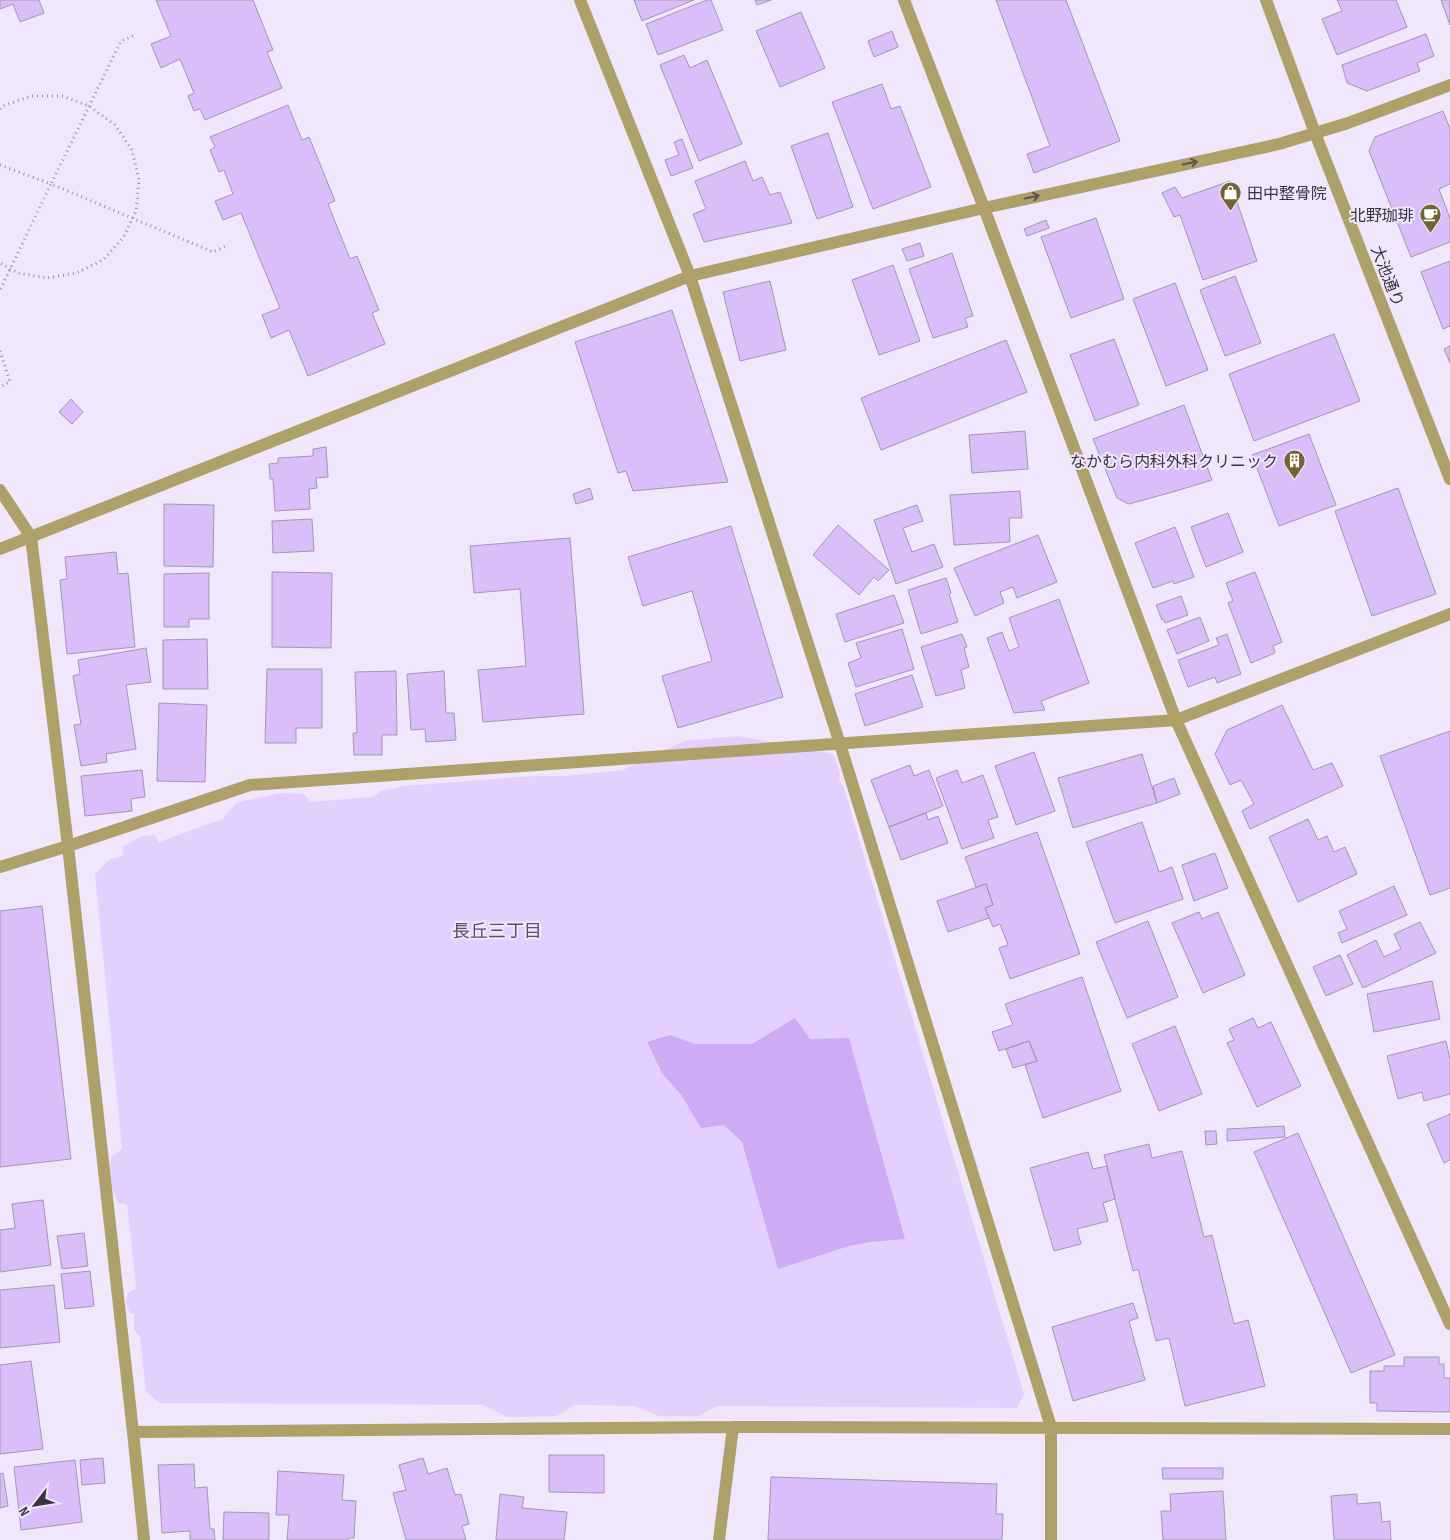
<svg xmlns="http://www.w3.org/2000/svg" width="1450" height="1540" font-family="'Sofia Sans Condensed','Noto Sans JP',sans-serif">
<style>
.green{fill:#e4d0ff}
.water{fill:#cdabf5}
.building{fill:#d9befa;stroke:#a297b0}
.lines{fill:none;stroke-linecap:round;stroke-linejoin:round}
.path{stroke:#9790a1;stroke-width:3;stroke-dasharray:1 4;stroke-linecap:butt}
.minor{stroke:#ada068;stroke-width:12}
.oneway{stroke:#5c544b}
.labels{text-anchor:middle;stroke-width:4;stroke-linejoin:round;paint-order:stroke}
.poi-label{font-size:16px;fill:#39343f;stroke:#f0e7fc;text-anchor:end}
.street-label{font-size:16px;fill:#39343f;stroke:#f0e7fc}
.neighbourhood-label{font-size:18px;fill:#5a5066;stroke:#f0e7fc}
</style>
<rect width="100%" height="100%" fill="#f0e7fc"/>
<!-- green -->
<path class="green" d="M738 736 833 754 840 773 839 780 844 788 1024 1394 1017 1408 717 1406 699 1416H659L635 1406 574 1405 557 1416 507 1417 483 1405 159 1403 146 1391 140 1336 134 1330V1313H130L126 1304 128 1293 136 1288 127 1205 118 1203 109 1181 111 1157 122 1149 95 875 109 860 122 856 123 847 141 836 155 835 159 842 222 819 237 802 282 793 304 794 310 802 372 797 381 791 403 786 533 776H566L623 770 684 741Z"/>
<!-- water -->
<path class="water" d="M795 1018 810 1039 849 1038 905 1239 870 1242 849 1246 778 1269 742 1142 724 1125 701 1128 682 1096 662 1073 647 1042 670 1035 695 1044H752Z"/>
<!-- building -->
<path class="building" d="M0 0H39L44 13 20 22 13 4 0 9Z
M156 0H253L273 50 267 52 282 88 205 120 200 109 194 111 188 96 194 93 180 59 161 68 151 44 171 36Z
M634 0H694L642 21Z
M707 0H711L723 30 658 55 646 24Z
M755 0H771L757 5Z
M996 0H1066L1120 141 1034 173 1027 154 1050 146Z
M1337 0H1396L1407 27 1337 55 1322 19 1342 11Z
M1441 0H1450V25Z
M801 12 825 68 780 87 756 31Z
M892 31 898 47 874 57 868 41Z
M1426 34 1434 56 1417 63 1420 71 1367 91 1347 83 1342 65Z
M684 55 690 68 707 60 742 144 699 161 660 65Z
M882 84 891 109 900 106 931 187 873 209 832 102Z
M288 105 302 140 309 137 335 201 328 204 350 259 357 256 379 310 372 313 385 344 308 376 289 330 271 338 262 315 280 308 241 213 223 220 215 201 233 194 224 170 219 172 210 150 215 147 210 137Z
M1443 111 1450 129V184L1439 189 1450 218V242L1411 257 1369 151 1375 137Z
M828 133 853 207 817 219 791 146Z
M682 139 693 168 671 176 665 160 679 155 674 142Z
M745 161 753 181 762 177 770 195 780 192 792 223 704 242 693 214 706 209 695 181Z
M1230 181 1257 261 1203 280 1180 215 1174 217 1162 193 1175 187 1182 198Z
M1096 218 1124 299 1071 318 1041 237Z
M1046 220 1049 228 1027 236 1024 229Z
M920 243 924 256 907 261 902 249Z
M952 253 973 316 965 318 968 327 933 338 909 269Z
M1450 261V326L1443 329 1421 272Z
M893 265 920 341 879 355 852 280Z
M1235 276 1261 343 1225 356 1200 290Z
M770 281 786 350 740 361 723 292Z
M1175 283 1208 370 1166 386 1133 299Z
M672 310 728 482 633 491 626 471 618 473 575 342Z
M1334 334 1360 401 1254 441 1229 374Z
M1114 339 1139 405 1095 421 1070 355Z
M1006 340 1027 392 881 450 861 398Z
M1450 346V363L1444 349Z
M71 399 83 412 72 424 59 412Z
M1184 405 1212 480 1176 491 1129 504 1117 498 1093 439Z
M1025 431 1028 469 972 473 969 435Z
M1309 434 1336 505 1279 526 1252 455Z
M326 447 328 477 316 478 317 488 309 489 310 509 275 511 273 479H270L269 464 278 463V458L313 456V449Z
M590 488 593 499 576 504 573 494Z
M1398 488 1436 594 1372 616 1335 511Z
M1020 491 1022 518H1009L1010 542 954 545 950 495Z
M164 504 214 505 213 567 164 566Z
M917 505 923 521 903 528 912 552 934 544 943 567 896 584 874 520Z
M1228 513 1243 552 1206 567 1191 527Z
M312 519 314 551 273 553 272 521Z
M838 525 889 570 878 581 874 577 859 595 813 555Z
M731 526 783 697 678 728 662 676 712 661 692 591 643 606 628 557Z
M1175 527 1194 577 1174 584 1173 581 1153 588 1135 543Z
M1038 535 1057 582 1017 598 1013 587 1000 592 1004 603 975 616 954 568Z
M570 538 584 714 483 722 478 670 526 666 520 589 474 593 470 546Z
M116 552 118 574 128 573 135 647 67 654 60 580 67 579 65 557Z
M272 572 332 573 331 648 272 647Z
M1255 572 1282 642 1273 646 1275 653 1251 663 1228 603 1233 601 1226 583Z
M209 573V619H189V627H164V574Z
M946 578 951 593 949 594 958 622 921 634 908 590Z
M894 595 904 623 845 642 836 614Z
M1181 596 1188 615 1165 623 1164 620H1162L1156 605Z
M1059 599 1089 683 1041 701 1045 710 1014 713 987 638 1002 632 1009 651 1019 647 1009 618Z
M1200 617 1209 641 1177 654 1167 630Z
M902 629 914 669 856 687 848 663 861 658 856 643Z
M962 634 967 647 964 648 969 667 961 670 965 688 936 696 921 647Z
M1227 634 1241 674 1217 683 1215 677 1188 687 1178 660 1219 645 1216 638Z
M207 639 208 689H163V640Z
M146 648 151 682 126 685 136 749 106 754 107 762 81 766 74 725 81 724 73 676 80 674 78 660Z
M267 669H322V728H296V743H265Z
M396 671 397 735H382V755H354L353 733H357L355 672Z
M444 671 446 713H454L456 740 426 742 425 729 411 730 407 674Z
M912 675 923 707 865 726 855 694Z
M159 703 207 705 205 782 157 781Z
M1282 705 1313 770 1332 763 1343 786 1250 829 1242 811 1254 804 1241 780 1230 785 1215 754 1227 730Z
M1450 731V888L1430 895 1380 756Z
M1034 752 1055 811 1016 825 995 766Z
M1142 754 1157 803 1073 828 1058 778Z
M910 765 914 776 929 770 943 806 889 827 871 780Z
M142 770 145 797 131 799 132 811 85 816 81 776Z
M957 770 962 783 983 775 998 817 988 820 994 838 962 849 936 778Z
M1174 778 1180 794 1157 803 1153 786Z
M926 813 928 820 938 816 948 843 901 860 889 827Z
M1308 819 1318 840 1327 836 1334 852 1345 847 1357 874 1298 902 1269 837Z
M1142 822 1159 872 1172 867 1183 899 1115 923 1086 842Z
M1037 832 1080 954 1010 979 999 948 1008 945 1000 924 993 927 985 908 993 905 986 884 976 887 965 857Z
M1215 853 1228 888 1194 901 1182 865Z
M986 884 993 905 985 908 989 918 948 932 937 901Z
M1394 886 1407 915 1342 943 1338 933 1347 929 1339 911Z
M42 906 71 1159 0 1167V911Z
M1199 912 1202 919 1218 912 1245 975 1203 993 1172 923Z
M1148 921 1178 997 1127 1018 1096 942Z
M1420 922 1436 953 1363 988 1347 955 1376 940 1384 957 1401 949 1394 934Z
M1340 955 1353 984 1326 996 1313 967Z
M1082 977 1121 1091 1043 1118 1025 1065 1037 1061 1029 1041 999 1051 992 1032 1013 1025 1005 1004Z
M1432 981 1440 1019 1374 1032 1367 994Z
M1253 1018 1258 1028 1271 1022 1301 1086 1257 1107 1227 1043 1234 1040 1229 1029Z
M1175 1026 1202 1094 1159 1111 1132 1044Z
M1029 1041 1037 1061 1013 1068 1006 1049Z
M1446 1041 1450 1059V1094L1424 1101 1422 1092 1398 1099 1387 1056Z
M1450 1114V1160L1444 1163 1427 1124Z
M1284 1126 1285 1137 1227 1141V1129Z
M1205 1131H1216L1217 1144 1206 1145Z
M1298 1133 1395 1355 1351 1373 1254 1152Z
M1149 1144 1152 1158 1182 1151 1204 1237 1212 1235 1234 1324 1248 1320 1265 1386 1185 1406 1169 1338 1156 1341 1138 1269 1133 1271 1104 1155Z
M1088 1152 1093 1169 1107 1166 1115 1199 1103 1203 1108 1221 1077 1229 1081 1244 1054 1251 1030 1168Z
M43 1200 51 1265 0 1272V1230L15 1228 12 1204Z
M84 1233 88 1266 62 1269 57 1236Z
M90 1271 94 1306 65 1309 61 1274Z
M54 1285 60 1342 0 1348V1290Z
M1133 1303 1138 1318 1129 1321 1145 1380 1073 1401 1052 1327Z
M1404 1357H1439V1364H1444V1378H1450V1412L1377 1411V1403H1370V1371H1384V1366H1404Z
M31 1361 43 1449 0 1454V1365Z
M549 1455H604V1493L549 1492Z
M103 1458 105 1483 82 1485 80 1460Z
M423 1458 428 1474 447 1468 455 1495 461 1494 469 1524 462 1526 466 1540H406L393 1493 406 1490 399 1465Z
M75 1460 82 1522 21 1530 14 1467Z
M194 1464 195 1488 207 1487 210 1529H214L215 1540H190V1531L162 1533 158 1465Z
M1162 1468H1223V1479H1163Z
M278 1471 344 1475 342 1500 356 1501 354 1538H349L348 1540H287L289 1515H276Z
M3 1473 8 1506 0 1508V1474Z
M771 1477 997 1484 996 1514H1003L1002 1540H768Z
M1223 1491 1226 1540H1163L1161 1511H1171L1170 1494Z
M500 1494 524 1497 522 1508 567 1512 564 1540H496Z
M1357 1494V1504L1380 1502 1382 1522 1390 1521 1391 1540H1334L1331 1496Z
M224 1512 269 1513V1540H223Z"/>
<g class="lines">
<!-- path -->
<path class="path" d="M133 36 121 41 51 184 213 252 226 246
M0 109 3 106 31 96H62L89 106 115 125 132 150 139 180 136 211 123 238 103 260 76 273 47 278 18 273 0 263
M0 165 51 184 0 290
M0 351 10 382 0 387"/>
<!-- minor -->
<path class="minor" d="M580 0 690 276 840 744 1051 1427V1540
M904 0 984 208 1176 720 1450 1324
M1266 0 1315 133 1450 479
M0 490 31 537 68 846 133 1432 144 1540
M0 549 690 276 984 208 1279 144 1348 123 1450 85
M0 867 68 846 250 785 1176 720 1450 614
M133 1432 733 1427 1450 1429
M719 1540 733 1427"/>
</g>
<!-- one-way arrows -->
<defs><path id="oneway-shaft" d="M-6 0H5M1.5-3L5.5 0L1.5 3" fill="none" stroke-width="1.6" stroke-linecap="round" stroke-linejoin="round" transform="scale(1.25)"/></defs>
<g class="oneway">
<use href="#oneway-shaft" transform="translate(1190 163) rotate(-12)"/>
<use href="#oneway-shaft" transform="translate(1032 197) rotate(-12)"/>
</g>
<!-- icons -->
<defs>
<symbol id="shop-pin" viewBox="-11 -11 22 30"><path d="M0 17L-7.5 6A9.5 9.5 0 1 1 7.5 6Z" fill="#716532" stroke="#f0e7fc"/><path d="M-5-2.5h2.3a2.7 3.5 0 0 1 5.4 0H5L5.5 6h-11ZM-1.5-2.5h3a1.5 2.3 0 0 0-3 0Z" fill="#fff"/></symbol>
<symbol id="cafe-pin" viewBox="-11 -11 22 30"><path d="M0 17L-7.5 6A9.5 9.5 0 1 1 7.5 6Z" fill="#716532" stroke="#f0e7fc"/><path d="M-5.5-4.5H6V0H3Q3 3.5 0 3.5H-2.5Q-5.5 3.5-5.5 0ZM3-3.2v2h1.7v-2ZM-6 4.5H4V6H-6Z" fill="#fff"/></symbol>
<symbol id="building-pin" viewBox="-11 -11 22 30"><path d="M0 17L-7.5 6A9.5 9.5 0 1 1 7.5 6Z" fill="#716532" stroke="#f0e7fc"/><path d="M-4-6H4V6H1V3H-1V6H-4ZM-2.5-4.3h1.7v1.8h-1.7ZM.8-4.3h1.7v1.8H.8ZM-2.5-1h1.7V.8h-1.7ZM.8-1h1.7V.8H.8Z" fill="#fff"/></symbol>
</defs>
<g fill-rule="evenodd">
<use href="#shop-pin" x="1218" y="180" width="25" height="34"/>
<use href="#cafe-pin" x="1418" y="202" width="25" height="34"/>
<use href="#building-pin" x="1282" y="448" width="25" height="34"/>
</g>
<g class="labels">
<!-- poi labels -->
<g class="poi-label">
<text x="1247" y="199" text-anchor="start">田中整骨院</text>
<text x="1414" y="221">北野珈琲</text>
<text x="1278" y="467">なかむら内科外科クリニック</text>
</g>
<!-- street labels -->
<g class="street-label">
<text transform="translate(1388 276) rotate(69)" y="6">大池通り</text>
</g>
<!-- neighbourhood labels -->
<g class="neighbourhood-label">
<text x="497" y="937">長丘三丁目</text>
</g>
</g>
<!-- north arrow -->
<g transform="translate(35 1505) rotate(239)" stroke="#f0e7fc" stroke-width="4" paint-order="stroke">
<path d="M0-4L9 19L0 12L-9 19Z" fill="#39343f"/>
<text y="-8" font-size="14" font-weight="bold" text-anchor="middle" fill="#39343f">N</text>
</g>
</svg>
